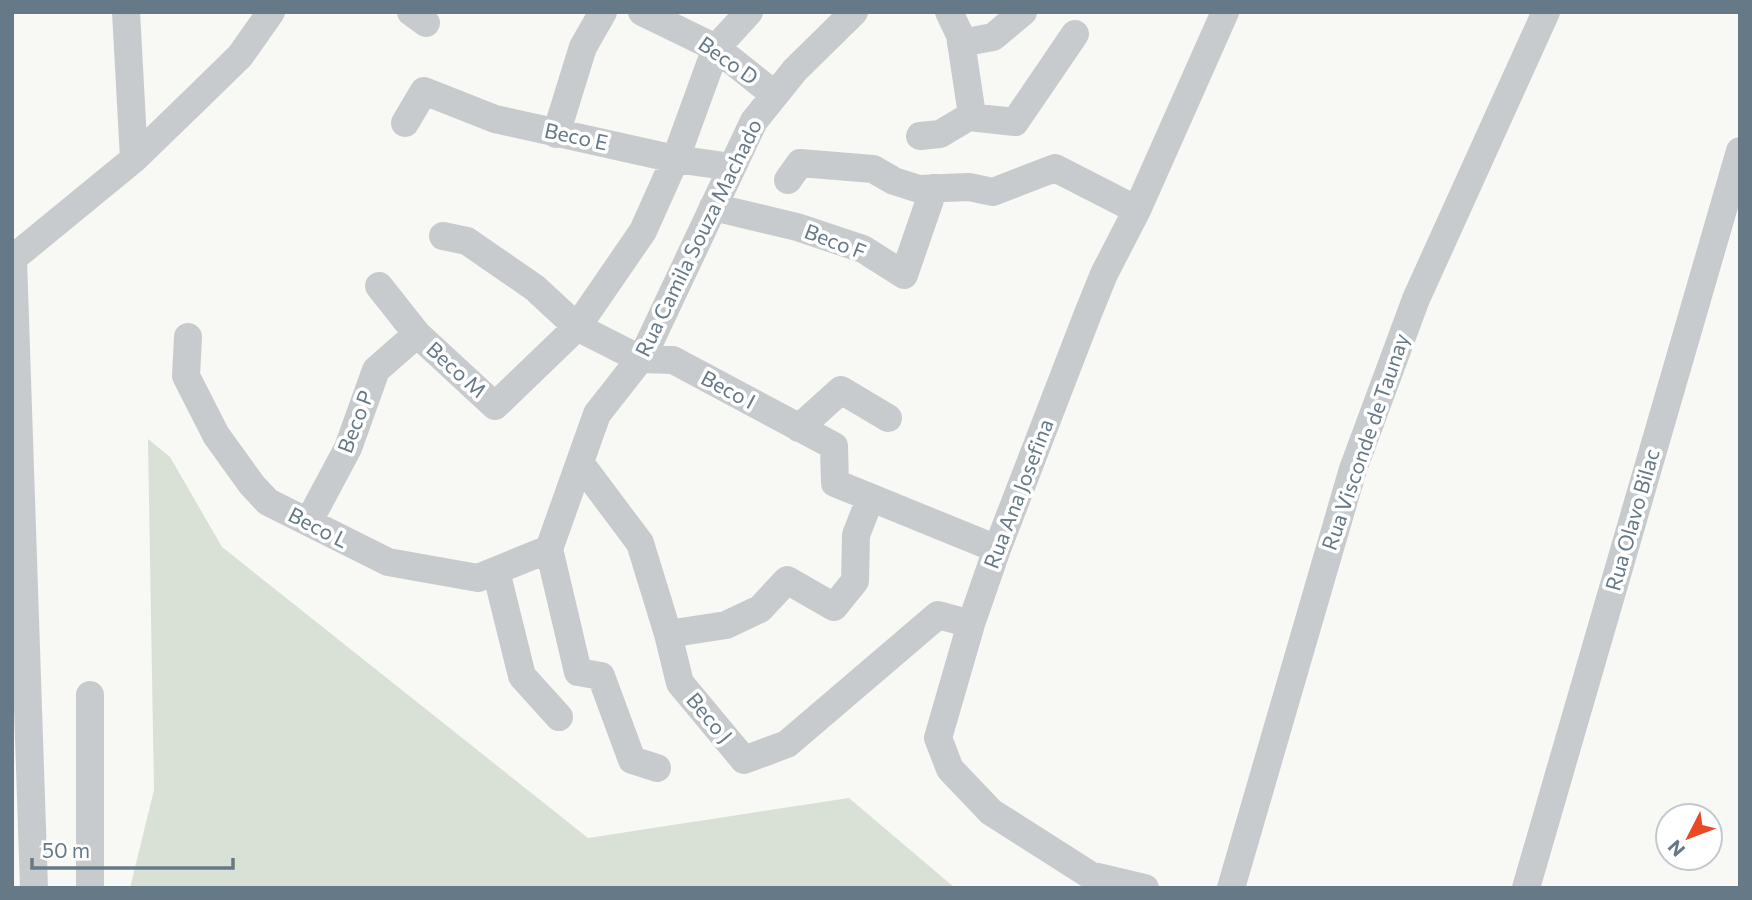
<svg xmlns="http://www.w3.org/2000/svg" width="1752" height="900" font-family="Commissioner,sans-serif">
<style>
.green{fill:#d9e0d5}
.lines{fill:none;stroke-linecap:round;stroke-linejoin:round}
.minor{stroke:#c8cbce;stroke-width:28}
.labels{text-anchor:middle;stroke-width:7;stroke-linejoin:round;paint-order:stroke}
.street-label{font-size:21px;fill:#667987;stroke:#fff}
</style>
<rect width="100%" height="100%" fill="#f8f8f5"/>
<!-- green -->
<path class="green" d="M148 439 170 457 222 547 588 838 849 798 955 888H130L154 790Z"/>
<g class="lines">
<!-- minor -->
<path class="minor" d="M126 12 134 159
M411 12 426 23
M642 12 716 48 775 95
M961 43 993 37 1023 12
M969 117 1015 122 1075 34
M405 123 424 91 495 119 675 159 732 167
M556 134 583 47 603 12
M920 136 940 134 972 115 960 35 949 12
M788 180 800 163 873 169 894 181 919 189 969 187 993 192 1055 168 1137 210
M713 207 797 227 863 249 904 275 934 188
M443 236 467 241 535 288 577 327 640 359 673 360 834 446 835 483 997 549
M12 259 134 159 198 97 240 56 271 12
M13 259 34 888
M379 286 417 334 495 406 577 327 643 231 677 155 716 48 749 12
M188 337 186 376 216 435 252 485 268 502 388 562 478 578 549 549
M799 428 841 390 888 418
M580 463 640 543 668 634 680 683 744 760 787 744 938 615 971 624
M309 521 348 448 376 370 417 334
M496 571 522 676 559 717
M668 634 726 625 760 609 787 580 834 607 855 581 856 535 870 499
M90 695V888
M657 768 632 760 601 676 578 672 549 549 597 414 644 354 754 121 795 70 854 12
M1145 888 1090 875 991 812 950 769 938 738 971 624 997 549 1087 316 1104 274 1137 210 1225 12
M1231 888 1353 469 1416 299 1546 12
M1526 888 1740 151"/>
</g>
<g class="labels">
<!-- street labels -->
<g class="street-label">
<text transform="translate(728 61) rotate(35)" y="7">Beco D</text>
<text transform="translate(576 137) rotate(12)" y="7">Beco E</text>
<text transform="translate(699 238) rotate(-64)" y="7">Rua Camila Souza Machado</text>
<text transform="translate(835 242) rotate(21)" y="7">Beco F</text>
<text transform="translate(456 370) rotate(42)" y="7">Beco M</text>
<text transform="translate(728 390) rotate(28)" y="7">Beco I</text>
<text transform="translate(356 422) rotate(-69)" y="7">Beco P</text>
<text transform="translate(1366 442) rotate(-71)" y="7">Rua Visconde de Taunay</text>
<text transform="translate(1019 494) rotate(-69)" y="7">Rua Ana Josefina</text>
<text transform="translate(1633 520) rotate(-74)" y="7">Rua Olavo Bilac</text>
<text transform="translate(318 528) rotate(27)" y="7">Beco L</text>
<text transform="translate(709 718) rotate(50)" y="7">Beco J</text>
</g>
</g>
<!-- border -->
<rect width="1752" height="900" fill="none" stroke="#667987" stroke-width="28"/>
<!-- north arrow -->
<g transform="translate(1689 837) rotate(228)"><circle r="33" fill="#ffffff" stroke="#c2c9cf" stroke-width="2"/>
<path d="M0-5L12 26L0 18L-12 26Z" fill="#e94924"/>
<text y="-10" font-size="19" font-weight="bold" text-anchor="middle" fill="#667987">N</text>
</g>
<!-- scale -->
<path d="M32 858v10h201v-10" fill="none" stroke="#667987" stroke-width="3.5"/>
<text x="42" y="858" font-size="21" fill="#667987" stroke="#ffffff" stroke-width="5" paint-order="stroke">50 m</text>
</svg>
